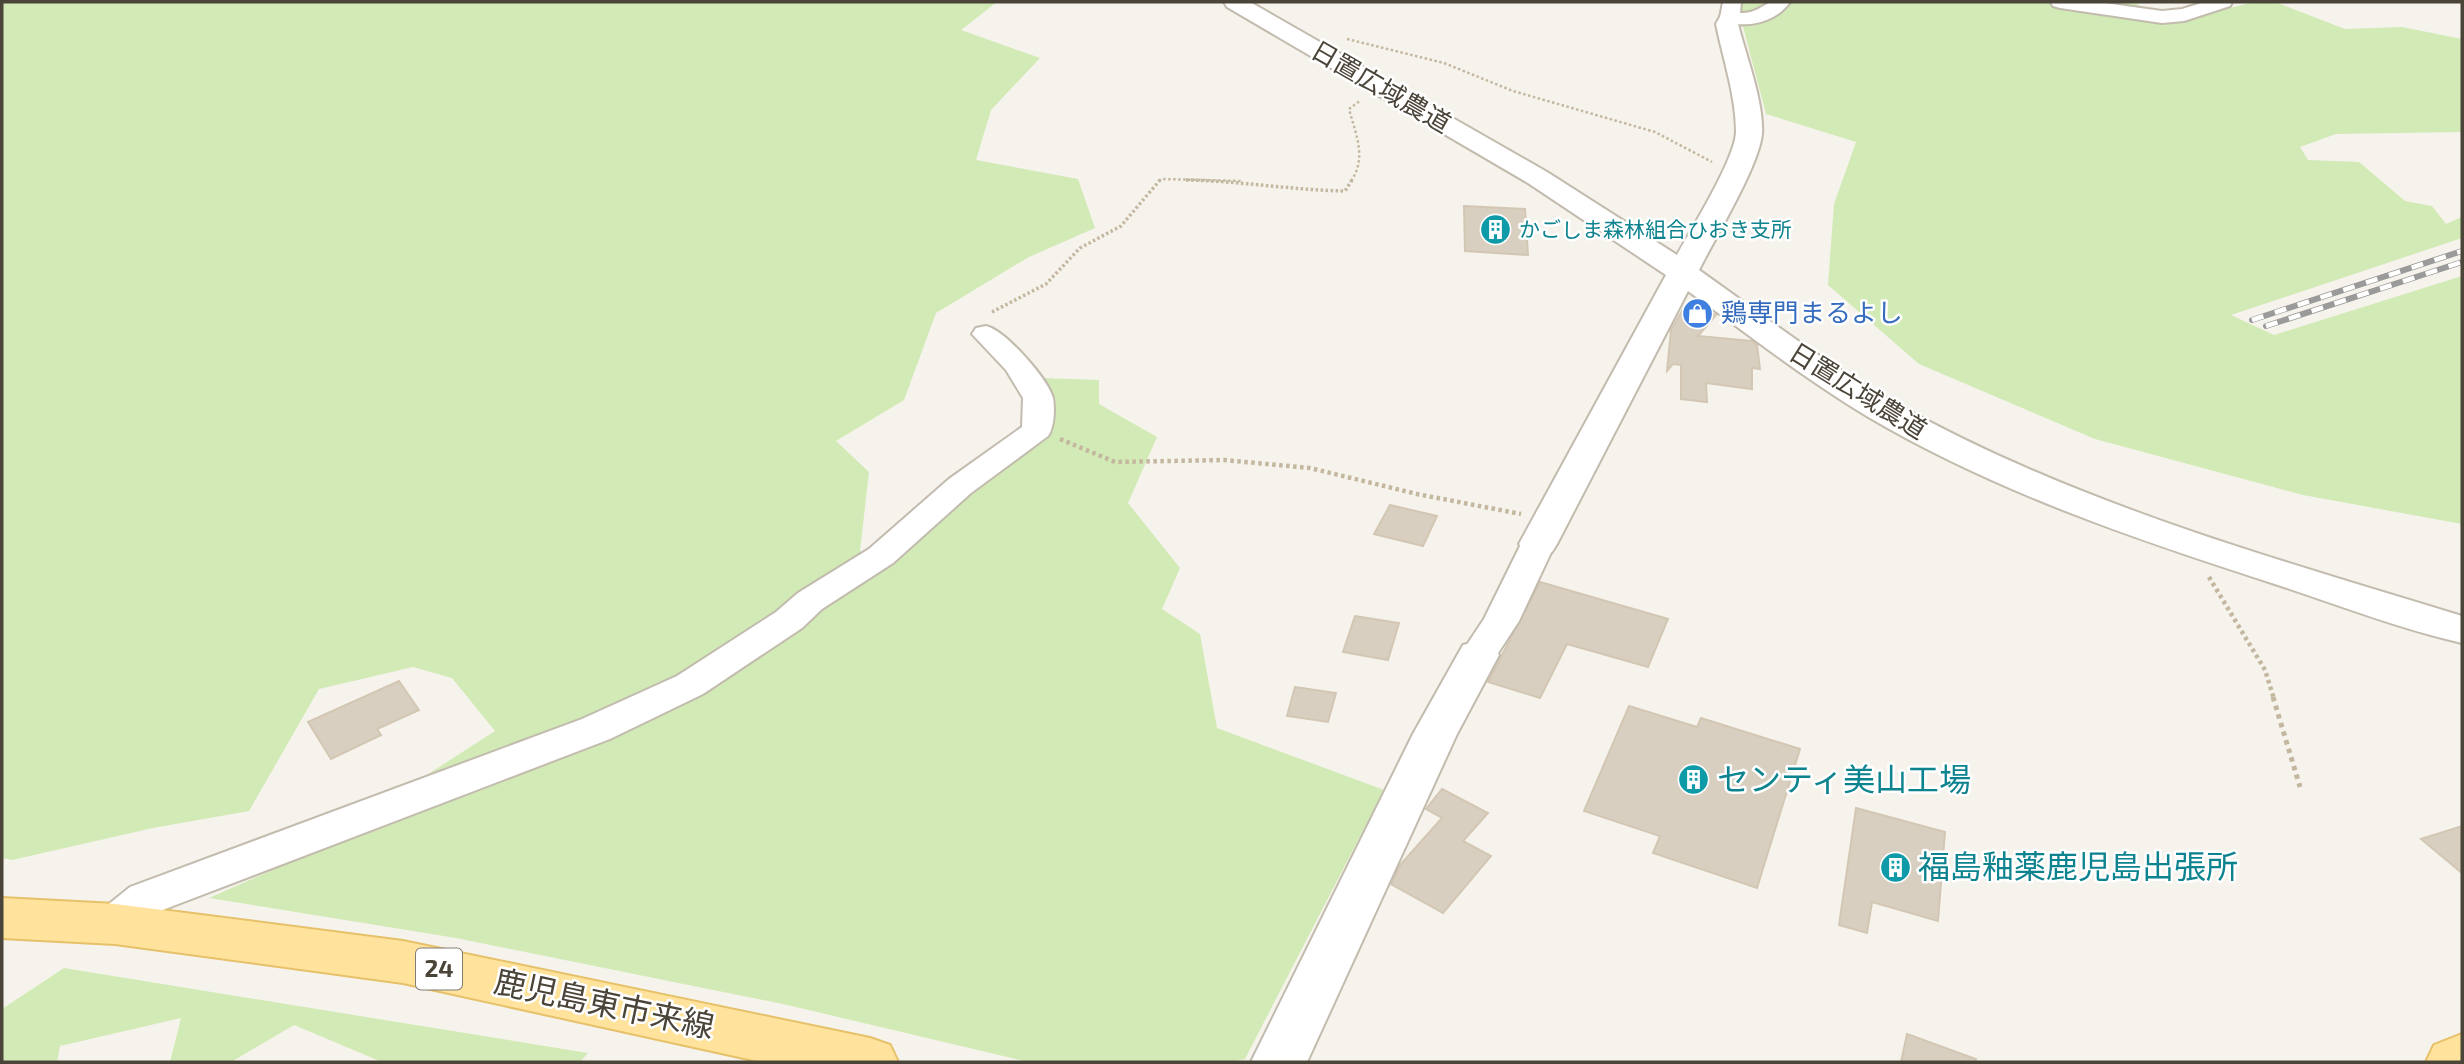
<svg xmlns="http://www.w3.org/2000/svg" width="2464" height="1064" font-family="'Exo 2','Noto Sans JP',sans-serif">
<style>
.green{fill:#d2eab5}
.building{fill:#d8cfc1;stroke:#d3c7b4;stroke-width:2}
.lines{fill:none;stroke-linecap:round;stroke-linejoin:round}
.minor-casing{stroke:#c2bbae;stroke-width:4}
.tertiary-casing{stroke:#c2bbae;stroke-width:4}
.primary-casing{stroke:#e6c16a;stroke-width:4}
.path-far3{stroke:#c4b79f;stroke-width:2.5;stroke-dasharray:2.5 2.5;stroke-linecap:butt}
.path-far2{stroke:#c4b79f;stroke-width:3.5;stroke-dasharray:2.5 2.5;stroke-linecap:butt}
.path-far1{stroke:#c4b79f;stroke-width:4.5;stroke-dasharray:3.5 3.5;stroke-linecap:butt}
.path{stroke:#c4b79f;stroke-width:5;stroke-dasharray:4.5 4.5;stroke-linecap:butt}
.minor{fill:#fff;fill-rule:evenodd}
.tertiary{fill:#fff;fill-rule:evenodd}
.primary{fill:#ffe39c;fill-rule:evenodd}
.rail-casing{stroke:#9a9a9a;stroke-width:6}
.rail{stroke:#fff;stroke-width:4.5;stroke-dasharray:12;stroke-linecap:butt}
.labels{text-anchor:middle;stroke-width:5;stroke-linejoin:round;paint-order:stroke}
.far-culture-label{font-size:21px;fill:#0d838f;stroke:#fff;text-anchor:start}
.shield{fill:#fff;stroke:#817c74;stroke-width:2}
.shield-label{font-size:24px;font-weight:bold;fill:#4b4439}
.street-label{font-size:26px;fill:#4b4439;stroke:#fff}
.shop-label{font-size:26px;fill:#366cbe;stroke:#fff;text-anchor:start}
.near-culture-label{font-size:32px;fill:#0d838f;stroke:#fff;text-anchor:start}
.near-street-label{font-size:32px;fill:#4b4439;stroke:#fff}
</style>
<rect width="100%" height="100%" fill="#f6f3ec"/>
<!-- green -->
<path class="green" d="M2 2H997L961 30 1040 58 991 110 976 160 1078 179 1095 228 1029 257 936 313 904 400 836 441 869 472 860 551H901L1025 433 1042 378 1099 380V404L1157 437 1128 503 1180 568 1162 609 1200 634 1217 728 1384 790 1245 1059 1231 1062H1029L783 1004 456 938 209 898 295 860 495 731 452 678 413 667 319 689 249 811 153 828 12 860 2 858Z
M1739 2H2131L2169 17H2191L2255 2H2275L2345 29 2402 27 2462 39V132L2336 134 2300 147 2308 160 2359 162 2405 201 2432 206 2446 224 2462 217V238L2231 315 2274 335 2462 276V524L2303 495 2095 439 1919 364 1828 285 1834 204 1856 142 1766 114 1737 4Z
M64 968 588 1053 580 1062H382L294 1025 231 1062H170L181 1018 60 1046 57 1062H2V1009Z"/>
<!-- building -->
<path class="building" d="M1464 206 1525 209 1528 255 1465 251Z
M1686 304 1716 315 1698 336 1752 341 1757 345 1760 369 1752 368V389L1706 383 1707 402 1681 399V365L1673 364 1667 371 1671 330Z
M1390 505 1437 516 1423 546 1374 534Z
M1540 582 1668 619 1648 667 1567 644 1540 698 1488 682Z
M1355 616 1399 623 1388 660 1343 652Z
M399 681 419 710 377 729 381 735 331 759 308 722Z
M1295 687 1336 693 1328 722 1287 716Z
M1629 706 1697 727 1701 718 1800 749 1757 888 1653 853 1660 836 1584 811Z
M1442 789 1488 813 1463 841 1491 856 1443 913 1391 884 1400 865 1442 818 1426 809Z
M1856 808 1945 832 1938 921 1872 902 1867 933 1839 925Z
M2462 826V873L2421 839Z
M1907 1034 1976 1059 1975 1062H1901Z"/>
<g class="lines">
<defs>
<path id="minor" d="M1723 2H1741L1740 13C1759 13 1760 5 1773 2 1778 1 1785 2 1790 2 1775 23 1748 28 1723 22L1720 18Z
M2051 2H2097L2162 11 2182 9 2205 2H2232L2230 6 2184 21 2162 23 2060 8 2053 6Z
M986 326C1005 330 1048 379 1053 398 1055 409 1054 428 1048 436L971 493 893 563 822 609 802 628 703 694 610 739 160 911C139 929 129 946 99 936L93 924 99 912 130 887 582 719 677 676 776 612 798 593 869 549 949 479 1022 427 1023 398 1006 370 972 334 976 328Z
M1538 534 1550 537 1555 544 1519 621 1491 664 1478 667 1465 664 1460 655 1484 619 1521 544 1526 537Z"/>
<path id="tertiary" d="M1224 2H1250L1547 172 1677 255C1692 228 1735 159 1736 132 1736 96 1723 59 1716 24L1722 13H1738L1741 18 1738 24C1746 56 1764 102 1762 134 1759 166 1715 238 1699 270 1764 316 1827 365 1897 404 2073 503 2270 557 2462 616V643C2401 629 2341 606 2281 586 2141 541 1998 493 1870 418 1806 380 1748 334 1688 291L1557 544 1552 552 1538 556 1524 552 1519 544 1666 275 1528 183 1227 7Z
M1478 641 1493 645 1499 655 1457 734 1307 1062H1251L1413 734 1463 645Z"/>
<path id="primary" d="M2 898 115 904 403 941 870 1038 890 1045 898 1062H762L403 983 115 944 2 938Z
M2462 1034V1062H2426L2434 1045Z"/>
</defs>
<!-- minor casing -->
<use href="#minor" class="minor-casing"/>
<!-- tertiary casing -->
<use href="#tertiary" class="tertiary-casing"/>
<!-- primary casing -->
<use href="#primary" class="primary-casing"/>
<!-- path-far3 -->
<path class="path-far3" d="M1347 39 1444 63 1513 91 1655 132 1712 162
M1159 181 1161 179 1242 181
M1351 181C1367 158 1356 135 1349 109L1361 100"/>
<!-- path-far2 -->
<path class="path-far2" d="M1186 180C1240 181 1292 190 1345 191L1352 180
M992 312 1046 284 1080 248 1121 226 1160 180"/>
<!-- path-far1 -->
<path class="path-far1" d="M1060 439 1115 462 1224 460 1310 468 1417 494 1521 514
M2209 577 2265 670 2274 699"/>
<!-- path -->
<path class="path" d="M2273 697 2300 787"/>
<!-- minor -->
<use href="#minor" class="minor"/>
<!-- tertiary -->
<use href="#tertiary" class="tertiary"/>
<!-- primary -->
<use href="#primary" class="primary"/>
<defs>
<path id="rail" d="M2252 320 2462 251
M2266 326 2462 262"/>
</defs>
<!-- rail casing -->
<use href="#rail" class="rail-casing"/>
<!-- rail -->
<use href="#rail" class="rail"/>
</g>
<!-- icons -->
<defs>
<symbol id="building-disc" viewBox="-11 -11 22 22"><circle r="9.5" fill="#0f9aa8" stroke="#fff"/><path d="M-4-6H4V6H1V3H-1V6H-4ZM-2.5-4.3h1.7v1.8h-1.7ZM.8-4.3h1.7v1.8H.8ZM-2.5-1h1.7V.8h-1.7ZM.8-1h1.7V.8H.8Z" fill="#fff"/></symbol>
<symbol id="shop-disc" viewBox="-11 -11 22 22"><circle r="9.5" fill="#3f7fe0" stroke="#fff"/><path d="M-5-2.5h2.3a2.7 3.5 0 0 1 5.4 0H5L5.5 6h-11ZM-1.5-2.5h3a1.5 2.3 0 0 0-3 0Z" fill="#fff"/></symbol>
</defs>
<g fill-rule="evenodd">
<use href="#building-disc" x="1478" y="212" width="35" height="35"/>
<use href="#shop-disc" x="1680" y="296" width="35" height="35"/>
<use href="#building-disc" x="1676" y="762" width="35" height="35"/>
<use href="#building-disc" x="1878" y="850" width="35" height="35"/>
</g>
<g class="labels">
<!-- far-culture labels -->
<g class="far-culture-label">
<text x="1519" y="237">かごしま森林組合ひおき支所</text>
</g>
<!-- shield labels -->
<rect class="shield" x="416" y="948.5" width="46" height="41" rx="5"/>
<g class="shield-label">
<text x="439" y="977">24</text>
</g>
<!-- street labels -->
<g class="street-label">
<text transform="translate(1381 87) rotate(30)" y="9">日置広域農道</text>
<text transform="translate(1858 391) rotate(32)" y="9">日置広域農道</text>
</g>
<!-- shop labels -->
<g class="shop-label">
<text x="1721" y="322">鶏専門まるよし</text>
</g>
<!-- near-culture labels -->
<g class="near-culture-label">
<text x="1717" y="791">センティ美山工場</text>
<text x="1918" y="878">福島釉薬鹿児島出張所</text>
</g>
<!-- near-street labels -->
<g class="near-street-label">
<text transform="translate(604 1004) rotate(12)" y="11">鹿児島東市来線</text>
</g>
</g>
<!-- border -->
<rect width="2464" height="1064" fill="none" stroke="#4b4439" stroke-width="7"/>
</svg>
